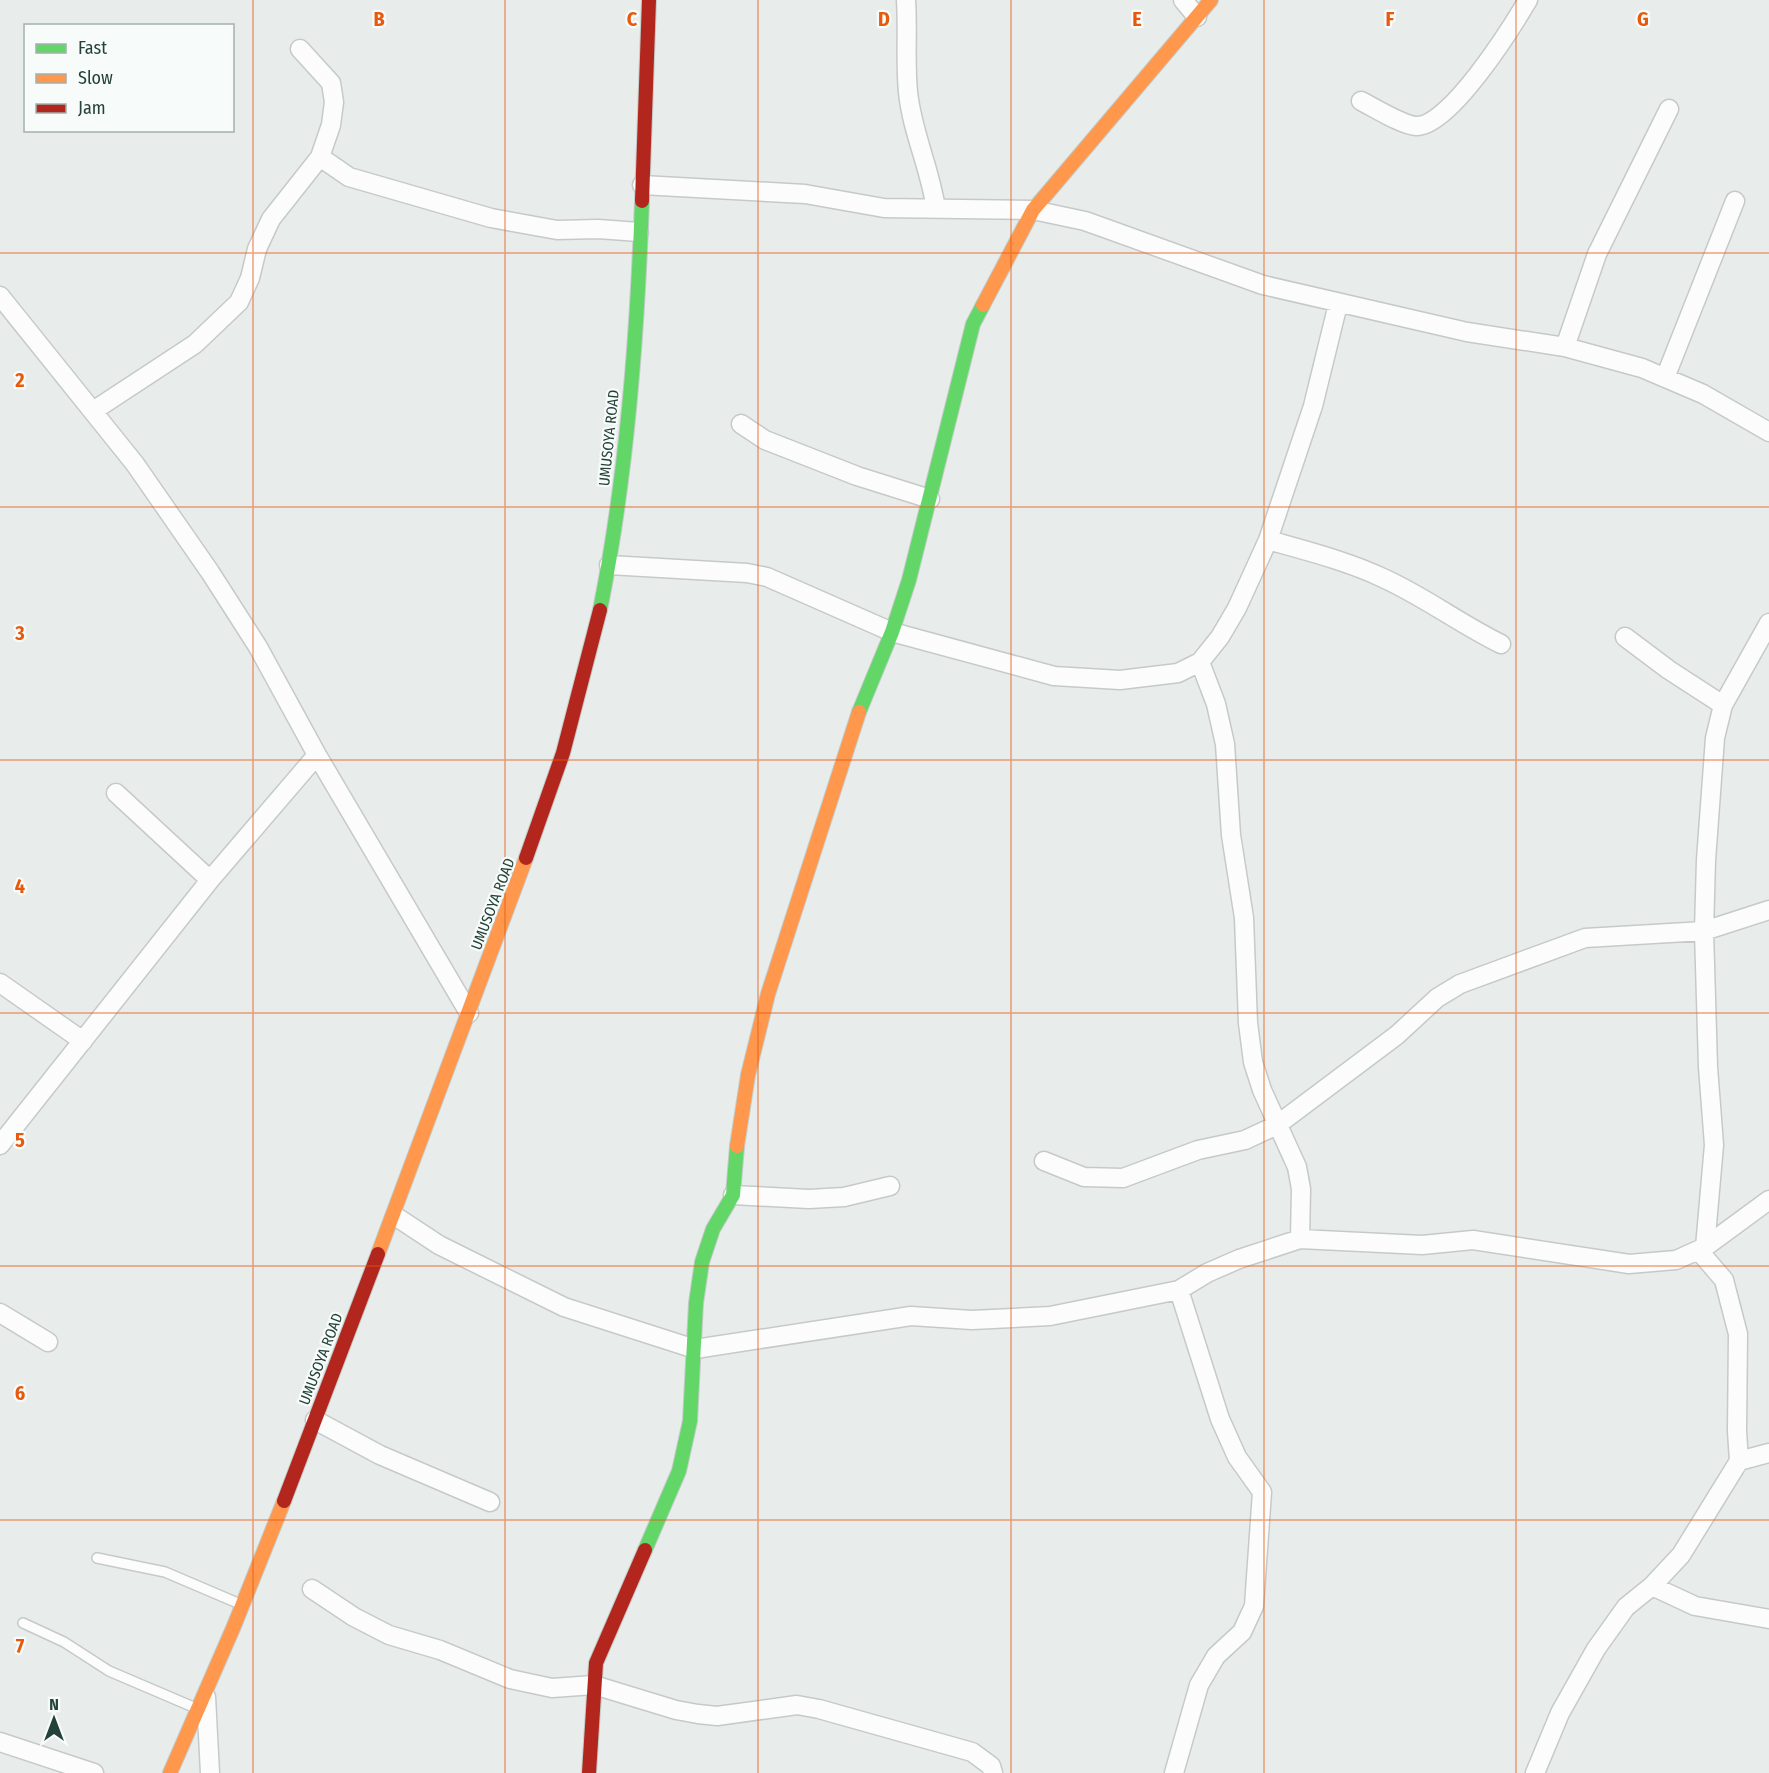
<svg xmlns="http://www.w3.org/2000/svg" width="1769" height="1773" font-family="'Fira Sans Condensed',sans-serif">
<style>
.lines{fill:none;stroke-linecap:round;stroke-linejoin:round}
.lane-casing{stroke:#c5cac8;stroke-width:12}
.street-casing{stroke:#c5cac8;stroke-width:21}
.fast-casing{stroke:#c3cbc8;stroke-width:16}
.slow-casing{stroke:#c3cbc8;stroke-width:16}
.jam-casing{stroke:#c3cbc8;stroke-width:16}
.lane{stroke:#fcfcfc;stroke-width:9}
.street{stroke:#fcfcfc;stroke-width:18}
.fast{stroke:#63d668;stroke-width:14}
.slow{stroke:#ff974d;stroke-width:14}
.jam{stroke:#b3261e;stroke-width:14}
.grid{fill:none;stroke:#e8590c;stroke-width:1.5;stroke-opacity:0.55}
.labels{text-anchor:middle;stroke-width:4.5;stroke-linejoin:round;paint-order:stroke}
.street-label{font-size:15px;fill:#24423a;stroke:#f7fbf9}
.grid-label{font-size:20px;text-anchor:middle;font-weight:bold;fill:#e8590c;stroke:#f7fbf9;stroke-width:4.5;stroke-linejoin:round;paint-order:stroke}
</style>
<rect width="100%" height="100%" fill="#e8edeb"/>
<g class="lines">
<defs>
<path id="lane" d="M97 1558 165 1572 240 1604
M23 1623 64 1642 109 1671 198 1709"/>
<path id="street" d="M906 0C908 31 905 62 908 92 912 132 930 168 936 209
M1183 0 1197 17
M1361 101C1375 108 1402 125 1416 126 1449 128 1512 27 1528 0
M320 157 349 177 491 218 557 230 598 229 639 232
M642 185 805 194 884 208 1033 210 1085 221 1263 285 1467 332 1565 347 1642 368 1703 394 1769 432
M0 296 135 464 210 572 258 647 317 755 469 1013
M1565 347 1597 254 1669 109
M1665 378 1735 201
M93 411 195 344 239 302 250 278 257 249 271 219 320 157 331 125 334 102 331 83 300 49
M741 424 765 440 857 476 930 499
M1268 540C1307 551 1347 561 1383 578 1425 597 1460 624 1501 644
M609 565 747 573 767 577 892 632 1054 676 1120 680 1178 673 1200 662 1220 637 1237 608 1268 540 1313 406 1338 304
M1625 637 1669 670 1723 705
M1200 662 1216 704 1225 744 1231 835 1244 918 1248 1023 1253 1062 1262 1090 1297 1167 1301 1189 1300 1239
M116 793 210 880
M0 983 83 1041
M0 1145 210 880 317 755
M1044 1161 1084 1177 1123 1178 1198 1150 1245 1140 1277 1125 1397 1035 1437 998 1460 984 1585 938 1704 931 1769 910
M733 1195 809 1199 844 1197 890 1186
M395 1216 439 1245 564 1307 695 1349 911 1316 972 1320 1050 1316 1179 1290 1207 1273 1239 1259 1300 1239 1422 1245 1473 1240 1629 1264 1676 1260 1705 1247 1769 1200
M1705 1247 1714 1145 1708 1067 1704 931 1706 860 1715 738 1723 705 1769 623
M0 1313 48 1342
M315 1420 380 1455 490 1502
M1739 1461 1769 1453
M1652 1586 1695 1606 1769 1619
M312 1589 354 1617 389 1635 440 1650 510 1679 552 1688 594 1685 676 1710 698 1714 717 1716 797 1705 819 1709 972 1752 991 1766 993 1773
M206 1697 210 1773
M0 1742 94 1773
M1174 1773 1199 1685 1216 1656 1242 1632 1254 1606 1262 1492 1237 1457 1220 1419 1179 1290
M1535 1773 1560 1713 1596 1649 1626 1607 1652 1586 1681 1555 1739 1461 1737 1431 1738 1334 1724 1280 1699 1251"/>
<path id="fast" d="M600 610C627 475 637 338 642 201
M859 712 892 632 909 580 973 324 983 305
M645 1550 679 1471 690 1421 696 1303 702 1262 713 1229 733 1195 737 1146"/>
<path id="slow" d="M983 305 1033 210 1211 0
M737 1146 748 1075 768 994 859 712
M378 1254 526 858
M170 1773 234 1626 284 1501"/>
<path id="jam" d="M642 201 649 0
M526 858 563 753 600 610
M284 1501 378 1254
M589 1773 596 1663 645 1550"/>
</defs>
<!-- lane casing -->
<use href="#lane" class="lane-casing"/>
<!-- street casing -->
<use href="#street" class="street-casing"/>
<!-- fast casing -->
<use href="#fast" class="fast-casing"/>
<!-- slow casing -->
<use href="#slow" class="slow-casing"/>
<!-- jam casing -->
<use href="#jam" class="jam-casing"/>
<!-- lane -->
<use href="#lane" class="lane"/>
<!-- street -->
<use href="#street" class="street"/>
<!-- fast -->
<use href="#fast" class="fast"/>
<!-- slow -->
<use href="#slow" class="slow"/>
<!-- jam -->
<use href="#jam" class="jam"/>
</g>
<!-- grid -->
<path class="grid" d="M253 0V1773M505 0V1773M758 0V1773M1011 0V1773M1264 0V1773M1516 0V1773M0 253H1769M0 507H1769M0 760H1769M0 1013H1769M0 1266H1769M0 1520H1769"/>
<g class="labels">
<!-- street labels -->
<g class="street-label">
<text transform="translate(609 438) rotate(-84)" y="5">UMUSOYA ROAD</text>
<text transform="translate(493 904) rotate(-69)" y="5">UMUSOYA ROAD</text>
<text transform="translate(321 1359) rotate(-69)" y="5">UMUSOYA ROAD</text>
</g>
</g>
<g class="grid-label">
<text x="379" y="26">B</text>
<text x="632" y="26">C</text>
<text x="884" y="26">D</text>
<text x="1137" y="26">E</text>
<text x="1390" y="26">F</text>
<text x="1643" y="26">G</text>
<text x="20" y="387">2</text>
<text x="20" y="640">3</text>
<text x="20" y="893">4</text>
<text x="20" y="1147">5</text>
<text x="20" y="1400">6</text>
<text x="20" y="1653">7</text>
</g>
<!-- legend -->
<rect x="24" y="24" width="210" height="108" fill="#f7fbf9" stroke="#a3b1ad" stroke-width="1.5"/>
<rect x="36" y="44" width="30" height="9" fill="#63d668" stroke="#a3b1ad" stroke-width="1.5"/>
<text x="78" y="54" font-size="18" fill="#24423a">Fast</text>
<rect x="36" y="74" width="30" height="9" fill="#ff974d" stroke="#a3b1ad" stroke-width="1.5"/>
<text x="78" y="84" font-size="18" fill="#24423a">Slow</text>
<rect x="36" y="104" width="30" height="9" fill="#b3261e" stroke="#a3b1ad" stroke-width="1.5"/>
<text x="78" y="114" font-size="18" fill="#24423a">Jam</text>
<!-- north arrow -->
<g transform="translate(54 1719)" stroke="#f7fbf9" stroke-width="4.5" paint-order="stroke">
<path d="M0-4.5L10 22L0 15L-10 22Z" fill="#24423a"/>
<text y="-9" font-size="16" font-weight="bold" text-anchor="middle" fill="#24423a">N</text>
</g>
</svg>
